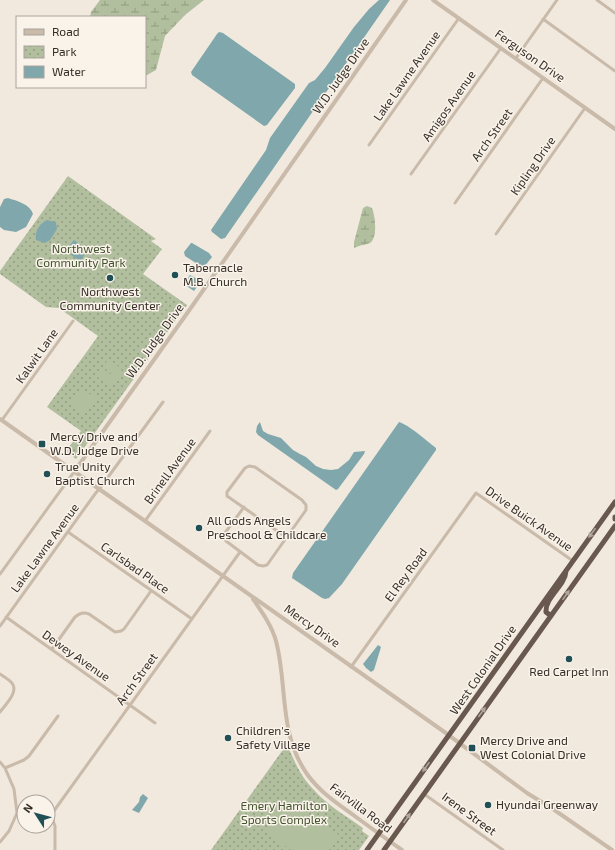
<svg xmlns="http://www.w3.org/2000/svg" width="615" height="850" font-family="'Exo 2',sans-serif">
<style>
.wetland{fill:url(#wetland-marsh)}
.park{fill:url(#park-dots)}
.garden{fill:#b2bf9f}
.water{fill:#7fa7ac}
.lines{fill:none;stroke-linecap:round;stroke-linejoin:round}
.minor{stroke:#c9baaa;stroke-width:3}
.tertiary{stroke:#c9baaa;stroke-width:4}
.trunk{stroke:#68584e;stroke-width:5}
.oneway{fill:#b0a69c}
.poi-dot{fill:#214f56;stroke:#f9f3ea;stroke-width:1.5}
.labels{text-anchor:middle;stroke-width:3;stroke-linejoin:round;paint-order:stroke}
.street-label{font-size:12px;fill:#372e29;stroke:#f9f3ea}
.park-label{font-size:12px;fill:#43532f;stroke:#f9f3ea}
.poi-label{font-size:12px;fill:#372e29;stroke:#f9f3ea;text-anchor:start}
</style>
<defs>
<pattern id="wetland-marsh" width="20" height="14" patternUnits="userSpaceOnUse"><rect width="20" height="14" fill="#b2bf9f"/><path d="M1 5h8M5 5V1M11 12h8M15 12V8" fill="none" stroke="#929c82"/></pattern>
<pattern id="park-dots" width="8" height="8" patternUnits="userSpaceOnUse"><rect width="8" height="8" fill="#b2bf9f"/><path d="M2 2h.1M6 6h.1" fill="none" stroke="#929c82" stroke-width="1.8" stroke-linecap="round"/></pattern>
</defs>
<rect width="100%" height="100%" fill="#f1e9de"/>
<!-- wetland -->
<path class="wetland" d="M100 0H204L185 15 165 36 156 70 147 75 145 74V17H90L91 12Z
M367 206 372 208C375 215 378 238 370 243 368 244 366 244 364 245 360 245 357 247 354 248V242L363 208Z"/>
<!-- park -->
<path class="park" d="M68 176 156 239 151 241 162 249 143 274 187 305 76 459 66 451 81 431 47 407 98 336 59 308 46 307 0 274V271Z
M287 744C294 761 301 777 314 790 327 805 346 816 363 828L362 831 369 836 359 850H211Z"/>
<!-- garden -->
<path class="garden" d="M108 359 122 369 117 377 103 367Z
M102 368 116 378 110 386 96 376Z
M81 388 96 398 84 414 70 404Z
M287 799 339 835 329 850H291L264 831Z"/>
<!-- water -->
<path class="water" d="M379 0H390L225 238 221 239 212 232 211 230 266 150 270 138 309 83 315 80 325 68 354 27 369 9Z
M219 32 223 33 295 84V88L267 125 264 126 192 75 191 72 217 34Z
M8 198C17 201 30 204 33 214L26 227 16 232 4 230 0 227V207L4 199Z
M47 220 56 222 57 229 50 240 45 243 36 240C34 232 40 223 47 220Z
M74 240 88 250 80 261 71 255 74 250 69 246Z
M191 243H192L209 253 212 257 204 267H202L185 256 184 252Z
M190 275 201 281 194 291 185 285 184 283Z
M260 422 263 431 268 434 281 438 293 450 300 454 306 457 316 466 323 469 331 470 338 469 349 460 354 452 365 451 364 454 338 489 336 490 258 435 256 432 257 426Z
M399 422C409 425 427 441 436 448V450L342 584 329 598 325 599 322 598 292 578 293 573Z
M378 645 381 647 374 670 371 672 366 668 363 664Z
M143 794 148 798 139 813 132 810 139 802 140 797Z"/>
<g class="lines">
<!-- minor -->
<path class="minor" d="M597 0 615 13
M543 19 615 71
M516 58 557 0
M369 145 459 18
M411 174 501 48
M455 203 543 78
M496 234 585 108
M2 420 73 321
M244 507 225 533 224 537 226 541 258 565 263 566 267 565 306 510V505L302 500 255 467 249 466 245 468 227 492V496L286 537
M145 521 210 431
M68 532 192 619
M0 574 74 472
M6 617 155 723
M0 626 95 494 103 484 163 402
M52 649 75 617C80 613 83 612 89 614L115 632 121 631 124 629 151 591
M351 667 476 493 573 561
M0 674C3 676 8 679 11 682 20 691 6 704 0 712
M0 762 5 768 14 789 17 813 9 831 0 842
M5 768 24 760 29 756 58 716
M424 794 503 850
M17 813 24 815
M51 815 55 826V850
M48 816 51 815 240 552"/>
<!-- tertiary -->
<path class="tertiary" d="M433 0 615 129
M0 419 99 489 145 521 443 731 527 793 553 809 612 850
M74 472 188 312 406 0
M253 599C262 612 272 626 276 641 288 687 278 732 307 774 319 791 335 802 352 814 368 826 385 838 402 850"/>
<!-- trunk -->
<path class="trunk" d="M615 517V519
M551 616 546 612C545 597 565 586 566 571
M367 850 615 502
M384 850 615 526"/>
</g>
<!-- one-way arrows -->
<defs><path id="oneway-solid" d="M-6-.8H1V-3.2L6.5 0L1 3.2V.8H-6Z"/></defs>
<g class="oneway">
<use href="#oneway-solid" transform="translate(592 533) rotate(126)"/>
<use href="#oneway-solid" transform="translate(566 595) rotate(-55)"/>
<use href="#oneway-solid" transform="translate(482 712) rotate(-54)"/>
<use href="#oneway-solid" transform="translate(426 767) rotate(125)"/>
<use href="#oneway-solid" transform="translate(407 818) rotate(-55)"/>
</g>
<!-- markers -->
<g class="poi-dot">
<circle cx="175" cy="275" r="4"/>
<circle cx="110" cy="278" r="4"/>
<rect x="38" y="440" width="8" height="8" rx="2"/>
<circle cx="47" cy="474" r="4"/>
<circle cx="199" cy="528" r="4"/>
<circle cx="569" cy="659" r="4"/>
<circle cx="228" cy="738" r="4"/>
<rect x="468" y="744" width="8" height="8" rx="2"/>
<circle cx="488" cy="805" r="4"/>
</g>
<g class="labels">
<!-- street labels -->
<g class="street-label">
<text transform="translate(530 56) rotate(35)" y="4">Ferguson Drive</text>
<text transform="translate(341 76) rotate(-55)" y="4">W.D. Judge Drive</text>
<text transform="translate(407 76) rotate(-55)" y="4">Lake Lawne Avenue</text>
<text transform="translate(449 106) rotate(-55)" y="4">Amigos Avenue</text>
<text transform="translate(492 135) rotate(-55)" y="4">Arch Street</text>
<text transform="translate(533 166) rotate(-55)" y="4">Kipling Drive</text>
<text transform="translate(155 341) rotate(-54)" y="4">W.D. Judge Drive</text>
<text transform="translate(37 356) rotate(-55)" y="4">Kalwit Lane</text>
<text transform="translate(170 471) rotate(-54)" y="4">Brinell Avenue</text>
<text transform="translate(529 519) rotate(35)" y="4">Drive Buick Avenue</text>
<text transform="translate(45 548) rotate(-54)" y="4">Lake Lawne Avenue</text>
<text transform="translate(135 568) rotate(35)" y="4">Carlsbad Place</text>
<text transform="translate(406 575) rotate(-54)" y="4">El Rey Road</text>
<text transform="translate(312 626) rotate(35)" y="4">Mercy Drive</text>
<text transform="translate(76 656) rotate(35)" y="4">Dewey Avenue</text>
<text transform="translate(483 670) rotate(-55)" y="4">West Colonial Drive</text>
<text transform="translate(137 679) rotate(-54)" y="4">Arch Street</text>
<text transform="translate(361 808) rotate(37)" y="4">Fairvilla Road</text>
<text transform="translate(469 814) rotate(36)" y="4">Irene Street</text>
</g>
<!-- park labels -->
<g class="park-label">
<text x="81" y="253">Northwest<tspan x="81" dy="14">Community Park</tspan></text>
<text x="284" y="810">Emery Hamilton<tspan x="284" dy="14">Sports Complex</tspan></text>
</g>
<!-- poi labels -->
<g class="poi-label">
<text x="183" y="272">Tabernacle<tspan x="183" dy="14">M.B. Church</tspan></text>
<text x="110" y="296" text-anchor="middle">Northwest<tspan x="110" dy="14">Community Center</tspan></text>
<text x="50" y="441">Mercy Drive and<tspan x="50" dy="14">W.D. Judge Drive</tspan></text>
<text x="55" y="471">True Unity<tspan x="55" dy="14">Baptist Church</tspan></text>
<text x="207" y="525">All Gods Angels<tspan x="207" dy="14">Preschool &amp; Childcare</tspan></text>
<text x="569" y="676" text-anchor="middle">Red Carpet Inn</text>
<text x="236" y="735">Children's<tspan x="236" dy="14">Safety Village</tspan></text>
<text x="480" y="745">Mercy Drive and<tspan x="480" dy="14">West Colonial Drive</tspan></text>
<text x="496" y="809">Hyundai Greenway</text>
</g>
</g>
<!-- legend -->
<rect x="16" y="16" width="130" height="72" fill="#f9f3ea" stroke="#aba49d"/>
<rect x="24" y="29" width="20" height="6" fill="#c9baaa" stroke="#aba49d"/>
<text x="52" y="36" font-size="12" fill="#372e29">Road</text>
<rect x="24" y="46" width="20" height="12" fill="url(#park-dots)" stroke="#aba49d"/>
<text x="52" y="56" font-size="12" fill="#372e29">Park</text>
<rect x="24" y="66" width="20" height="12" fill="#7fa7ac" stroke="#aba49d"/>
<text x="52" y="76" font-size="12" fill="#372e29">Water</text>
<!-- north arrow -->
<g transform="translate(36 814) rotate(306)"><circle r="19" fill="#f9f3ea" stroke="#aba49d"/>
<path d="M0-3L7 15L0 10L-7 15Z" fill="#214f56"/>
<text y="-6" font-size="11" font-weight="bold" text-anchor="middle" fill="#372e29">N</text>
</g>
</svg>
